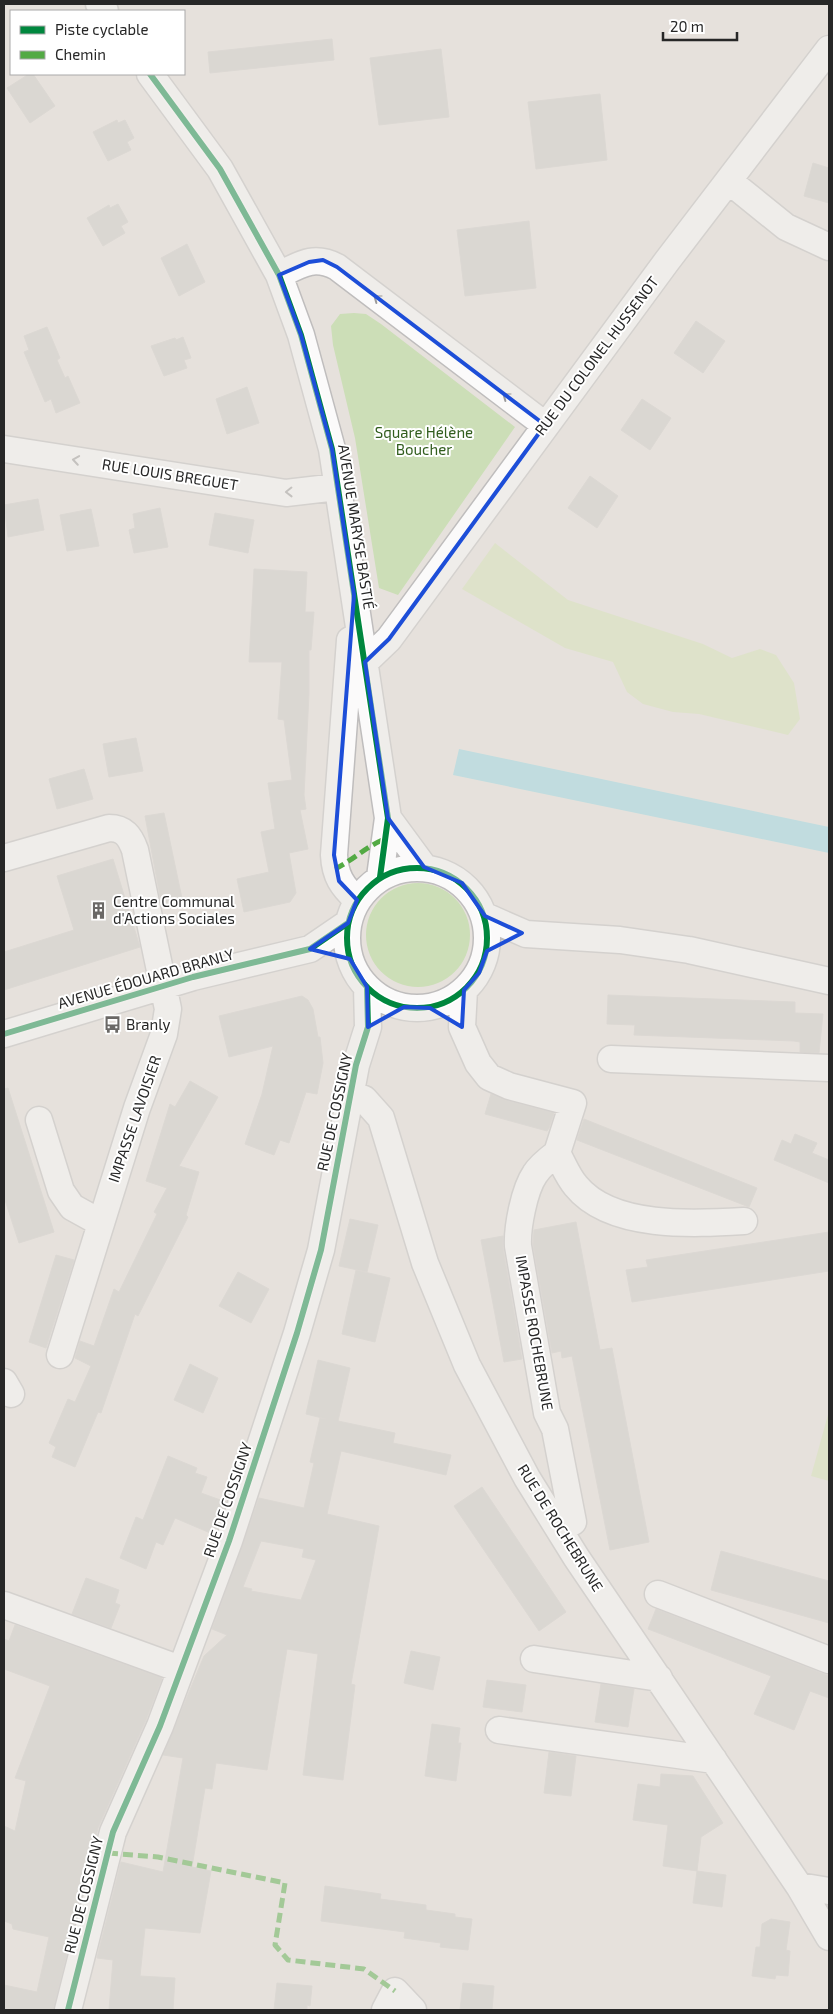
<svg xmlns="http://www.w3.org/2000/svg" width="833" height="2014" font-family="'Exo 2',sans-serif">
<style>
.green{fill:#ccdeb7}
.pitch{fill:#d6e2b4}
.water{fill:#94d6e2}
.building{fill:#ccc9c6;stroke:#d0ccc8;fill-rule:evenodd}
.lines{fill:none;stroke-linecap:round;stroke-linejoin:round}
.minor-casing{stroke:#bfbdbd;stroke-width:29}
.minor{stroke:#fbfafa;stroke-width:26}
.quiet{stroke:#53aa44;stroke-width:5;stroke-dasharray:10 5;stroke-linecap:butt}
.cycleway-casing{stroke:#fff;stroke-width:9}
.cycleway{stroke:#00873e;stroke-width:6}
.oneway{stroke:#9c9b9b}
.marked{fill:none;stroke:#1d4ed8;stroke-width:4;stroke-linejoin:round}
.labels{text-anchor:middle;stroke-width:4;stroke-linejoin:round;paint-order:stroke}
.street-label{font-size:15px;fill:#272727;stroke:#fff}
.park-label{font-size:15px;fill:#315d1d;stroke:#fff}
.poi-label{font-size:15px;fill:#272727;stroke:#fff;text-anchor:start}
</style>
<rect width="100%" height="100%" fill="#e6e1dc"/>
<!-- green -->
<path class="green" d="M354 313 366 314 381 324 515 427 398 595 379 588 355 438 333 345 331 326 340 314Z
M366 935a52 52 0 1 1 104 0a52 52 0 1 1-104 0Z"/>
<!-- pitch -->
<path class="pitch" d="M495 543 568 600 703 644 732 658 760 649 776 655 794 683 800 719 788 735 699 714 673 712 643 704 627 692 613 662 565 648 462 589Z
M829 1411V1481L811 1476Z"/>
<!-- water -->
<path class="water" d="M459 749 829 827V853L453 775Z"/>
<!-- building -->
<path class="building" d="M332 39 334 60 210 73 208 52Z
M441 49 449 117 379 125 370 58Z
M29 74H33L55 106 30 123 7 88Z
M600 94 607 160 536 169 528 102Z
M117 120 118 123 125 120 134 138 127 142 131 150 108 161 93 132Z
M813 163 829 168V203L804 196Z
M118 204 128 222 121 226 125 233 103 246 87 218 109 205 110 208Z
M529 221 536 288 465 296 457 230Z
M187 244 205 282 179 296 161 258Z
M696 321 725 341 703 373 674 353Z
M47 327 60 358 57 360 65 378 68 376 80 403 56 413 51 399 45 402 24 352 29 350 24 336Z
M183 337 191 358 184 360 187 368 164 376 151 346 175 338 176 340Z
M247 387 259 423 227 434 216 399Z
M642 399 671 418 650 450 621 430Z
M590 476 618 496 597 528 568 508Z
M38 499 44 530 8 537 4 505Z
M160 508 168 547 134 553 129 530 135 528 133 514Z
M91 509 99 546 67 551 60 515Z
M215 513 254 520 248 553 209 545Z
M254 569 307 572 305 612H314L311 650H309V694L304 795 306 809 300 810 308 849 289 853 296 893 290 902 244 912 237 879 269 872 261 832 275 829 268 783 292 780 284 720 278 719 282 662H249Z
M136 738 143 771 109 777 103 744Z
M84 769 93 799 57 809 49 779Z
M164 813 183 903 162 907 145 816Z
M113 859 140 947 4 990V952L74 930 57 876Z
M608 995 795 1002V1013L823 1014 819 1053 800 1052V1042L794 1041 634 1035 635 1025 607 1024Z
M302 996 308 1000 313 1009 318 1037H320L323 1063 317 1094 306 1092 289 1143 280 1140 274 1155 245 1144 262 1094 273 1046 229 1057 219 1016Z
M190 1081 218 1097 179 1166 199 1172 186 1215 188 1217 138 1316 135 1314 101 1413 98 1412 75 1467 52 1457 56 1447 49 1443 68 1399 75 1402 91 1366 75 1358 80 1341 94 1346 114 1289 119 1292 157 1214 154 1212 167 1188 146 1181 170 1104 175 1107Z
M8 1088 54 1232 19 1243 4 1197V1089Z
M491 1094 505 1100 554 1113 549 1128 547 1131 485 1114Z
M584 1119 757 1188 749 1207 577 1140Z
M795 1134 817 1143 812 1153 829 1160V1183L774 1160 782 1140 791 1144Z
M350 1219 378 1225 367 1272 339 1266Z
M576 1222 600 1350 612 1348 649 1542 610 1550 572 1356 562 1358 561 1351 552 1353 533 1245 534 1230Z
M829 1232V1271L632 1302 626 1270 648 1267 646 1260Z
M503 1236V1248L522 1359 504 1362 481 1240Z
M56 1255 74 1260 46 1348 29 1342Z
M356 1270 390 1278 375 1342 342 1334Z
M238 1272 269 1289 251 1323 219 1306Z
M318 1360 350 1368 338 1421 395 1433 393 1443 451 1455 446 1475 341 1451 327 1514 379 1526 351 1684 355 1685 343 1780 303 1775 318 1654 287 1649 267 1770 216 1763 212 1789 205 1788 192 1867 211 1871 200 1933 145 1928 140 1976 175 1978 173 2010H109L113 1960 97 1958 121 1862 163 1872 183 1758 163 1755 204 1656 227 1635 212 1629 259 1498 304 1508 314 1463 310 1462 320 1418 326 1419 306 1414ZM261 1541 304 1549 302 1557 316 1560 301 1600 251 1591 252 1589 243 1587Z
M190 1364 218 1378 203 1413 174 1400Z
M168 1456 197 1468 195 1473 207 1477 201 1493 226 1502 215 1535 175 1518 163 1545 156 1542 146 1569 120 1558 136 1517 143 1520Z
M482 1487 566 1612 539 1631 454 1506Z
M721 1551 829 1581V1623L711 1590Z
M86 1578 119 1590 115 1603 120 1605 111 1628 72 1614Z
M656 1609 829 1676V1698L810 1691 794 1730 754 1714 771 1676 648 1629Z
M15 1625 162 1678 146 1720 98 1828 53 2010H4V1985L37 1992 49 1937 13 1929 12 1924 4 1921V1826L15 1831 26 1781 15 1778 50 1686 4 1669V1639L9 1641Z
M411 1651 440 1657 433 1690 404 1683Z
M487 1680 526 1685 522 1712 483 1707Z
M601 1684 634 1689 628 1727 595 1722Z
M432 1724 460 1728 458 1743H461L456 1781 425 1776Z
M549 1752 576 1756 571 1796 544 1793Z
M661 1774 693 1776 723 1823 701 1837 697 1871 663 1866 668 1825 633 1820 638 1784 660 1787Z
M697 1871 726 1875 722 1907 693 1903Z
M325 1886 381 1894 380 1899 426 1905V1910L455 1914V1917L472 1919 468 1950 440 1947 441 1943 404 1938 405 1932 321 1921Z
M771 1919 790 1922 786 1950 790 1951 788 1976 776 1975 775 1979 752 1976 756 1947H760L762 1924Z
M277 1983 312 1986 310 2006 307 2005V2010H274Z
M463 1983 494 1986 492 2010H460Z"/>
<g class="lines">
<defs>
<path id="minor" d="M99 4 105 11
M150 74 220 169 279 275 301 335 332 449 388 818 380 877
M729 181 786 227 829 247
M279 275C301 264 314 255 337 267L545 425
M4 449 286 493 337 487
M350 640 334 855C335 876 342 886 357 900
M365 662 389 639 667 261 829 49
M388 818 424 867
M4 858 109 828C124 828 130 836 135 850L168 1009 164 1034 137 1108 60 1355
M347 938a70 70 0 1 1 140 0a70 70 0 1 1-140 0Z
M485 916 526 934 620 940 689 950 829 981
M464 990 462 1027 478 1063 489 1077 509 1086 573 1103 557 1153C563 1164 568 1177 576 1186 611 1229 694 1224 744 1221
M4 1034 193 977 310 949 348 923
M611 1059 829 1068
M350 1094 364 1099 381 1118 425 1263 467 1365 527 1478 576 1557 799 1886 829 1937
M39 1120 61 1191 72 1207 101 1223
M557 1153C549 1159 540 1166 535 1174 524 1190 517 1228 518 1246L547 1413 555 1429 573 1522
M4 1382 11 1394
M658 1594 829 1660
M4 1605 180 1669
M534 1659 659 1678
M499 1730 714 1760
M799 1886 829 1891
M68 2010 113 1832 160 1726 229 1541 297 1333 321 1250 356 1065 368 1027 367 987
M385 2010 395 1991 413 2010"/>
</defs>
<!-- minor casing -->
<use href="#minor" class="minor-casing"/>
<!-- minor -->
<use href="#minor" class="minor"/>
<!-- quiet -->
<path class="quiet" d="M335 869C353 860 367 846 385 839
M108 1853 158 1857 285 1883 275 1945 288 1960 364 1969 395 1991"/>
<defs>
<path id="cycleway" d="M150 74 220 169 279 275 301 335 332 449 388 818 380 877
M347 938a70 70 0 1 1 140 0a70 70 0 1 1-140 0Z
M4 1034 193 977 310 949 348 923
M68 2010 113 1832 160 1726 229 1541 297 1333 321 1250 356 1065 368 1027 367 987"/>
</defs>
<!-- cycleway casing -->
<use href="#cycleway" class="cycleway-casing"/>
<!-- cycleway -->
<use href="#cycleway" class="cycleway"/>
</g>
<!-- one-way arrows -->
<defs><path id="oneway-chevron" d="M-2-3.5L2.5 0L-2 3.5" fill="none" stroke-width="1.6" stroke-linecap="round" stroke-linejoin="round" transform="scale(1.25)"/></defs>
<g class="oneway">
<use href="#oneway-chevron" transform="translate(377 298) rotate(-143)"/>
<use href="#oneway-chevron" transform="translate(506 396) rotate(-143)"/>
<use href="#oneway-chevron" transform="translate(76 460) rotate(-171)"/>
<use href="#oneway-chevron" transform="translate(289 492) rotate(179)"/>
</g>
<!-- marked area -->
<path d="M0 0H833V2014H0ZM323 260 337 267 545 425 389 639 365 662 388 818 424 867 462 883 485 916 522 933 487 951 479 973 464 990 462 1027 430 1008 404 1007 368 1027 367 987 350 959 310 949 348 923 357 900 339 881 334 855 354 595 332 449 301 335 279 275 309 262Z" fill="#e6e1dc" fill-opacity=".55" fill-rule="evenodd"/>
<path class="marked" d="M323 260 337 267 545 425 389 639 365 662 388 818 424 867 462 883 485 916 522 933 487 951 479 973 464 990 462 1027 430 1008 404 1007 368 1027 367 987 350 959 310 949 348 923 357 900 339 881 334 855 354 595 332 449 301 335 279 275 309 262Z"/>
<!-- icons -->
<defs>
<symbol id="building-bare" viewBox="-9 -9 18 18"><path d="M-4-6H4V6H1V3H-1V6H-4ZM-2.5-4.3h1.7v1.8h-1.7ZM.8-4.3h1.7v1.8H.8ZM-2.5-1h1.7V.8h-1.7ZM.8-1h1.7V.8H.8Z" fill="#6a6866" stroke="#fff" stroke-width="2.5" paint-order="stroke"/></symbol>
<symbol id="bus-bare" viewBox="-9 -9 18 18"><path d="M-5-6H5V4H4V6H2V4H-2V6H-4V4H-5ZM-3.5-4V0h7V-4ZM-3.5 1.2v1.5H-2V1.2ZM2 1.2v1.5H3.5V1.2Z" fill="#6a6866" stroke="#fff" stroke-width="2.5" paint-order="stroke"/></symbol>
</defs>
<g fill-rule="evenodd">
<use href="#building-bare" x="86" y="898" width="25" height="25"/>
<use href="#bus-bare" x="100" y="1012" width="25" height="25"/>
</g>
<g class="labels">
<!-- street labels -->
<g class="street-label">
<text transform="translate(597 356) rotate(-53)" y="5">RUE DU COLONEL HUSSENOT</text>
<text transform="translate(170 475) rotate(9)" y="5">RUE LOUIS BREGUET</text>
<text transform="translate(356 527) rotate(81)" y="5">AVENUE MARYSE BASTIÉ</text>
<text transform="translate(146 979) rotate(-16)" y="5">AVENUE ÉDOUARD BRANLY</text>
<text transform="translate(335 1112) rotate(-78)" y="5">RUE DE COSSIGNY</text>
<text transform="translate(135 1119) rotate(-71)" y="5">IMPASSE LAVOISIER</text>
<text transform="translate(534 1333) rotate(80)" y="5">IMPASSE ROCHEBRUNE</text>
<text transform="translate(228 1500) rotate(-71)" y="5">RUE DE COSSIGNY</text>
<text transform="translate(560 1528) rotate(58)" y="5">RUE DE ROCHEBRUNE</text>
<text transform="translate(84 1895) rotate(-76)" y="5">RUE DE COSSIGNY</text>
</g>
<!-- park labels -->
<g class="park-label">
<text x="424" y="438">Square Hélène<tspan x="424" dy="17">Boucher</tspan></text>
</g>
<!-- poi labels -->
<g class="poi-label">
<text x="113" y="907">Centre Communal<tspan x="113" dy="17">d'Actions Sociales</tspan></text>
<text x="126" y="1030">Branly</text>
</g>
</g>
<!-- border -->
<rect width="833" height="2014" fill="none" stroke="#272727" stroke-width="10"/>
<!-- legend -->
<rect x="10" y="10" width="175" height="65" fill="#ffffff" stroke="#a9a9a9"/>
<rect x="20" y="26" width="25" height="8" fill="#00873e" stroke="#a9a9a9"/>
<text x="55" y="35" font-size="15" fill="#272727">Piste cyclable</text>
<rect x="20" y="51" width="25" height="8" fill="#53aa44" stroke="#a9a9a9"/>
<text x="55" y="60" font-size="15" fill="#272727">Chemin</text>
<!-- scale -->
<path d="M663 32v8h74v-8" fill="none" stroke="#272727" stroke-width="2.5"/>
<text x="670" y="32" font-size="15" fill="#272727" stroke="#ffffff" stroke-width="4" paint-order="stroke">20 m</text>
</svg>
